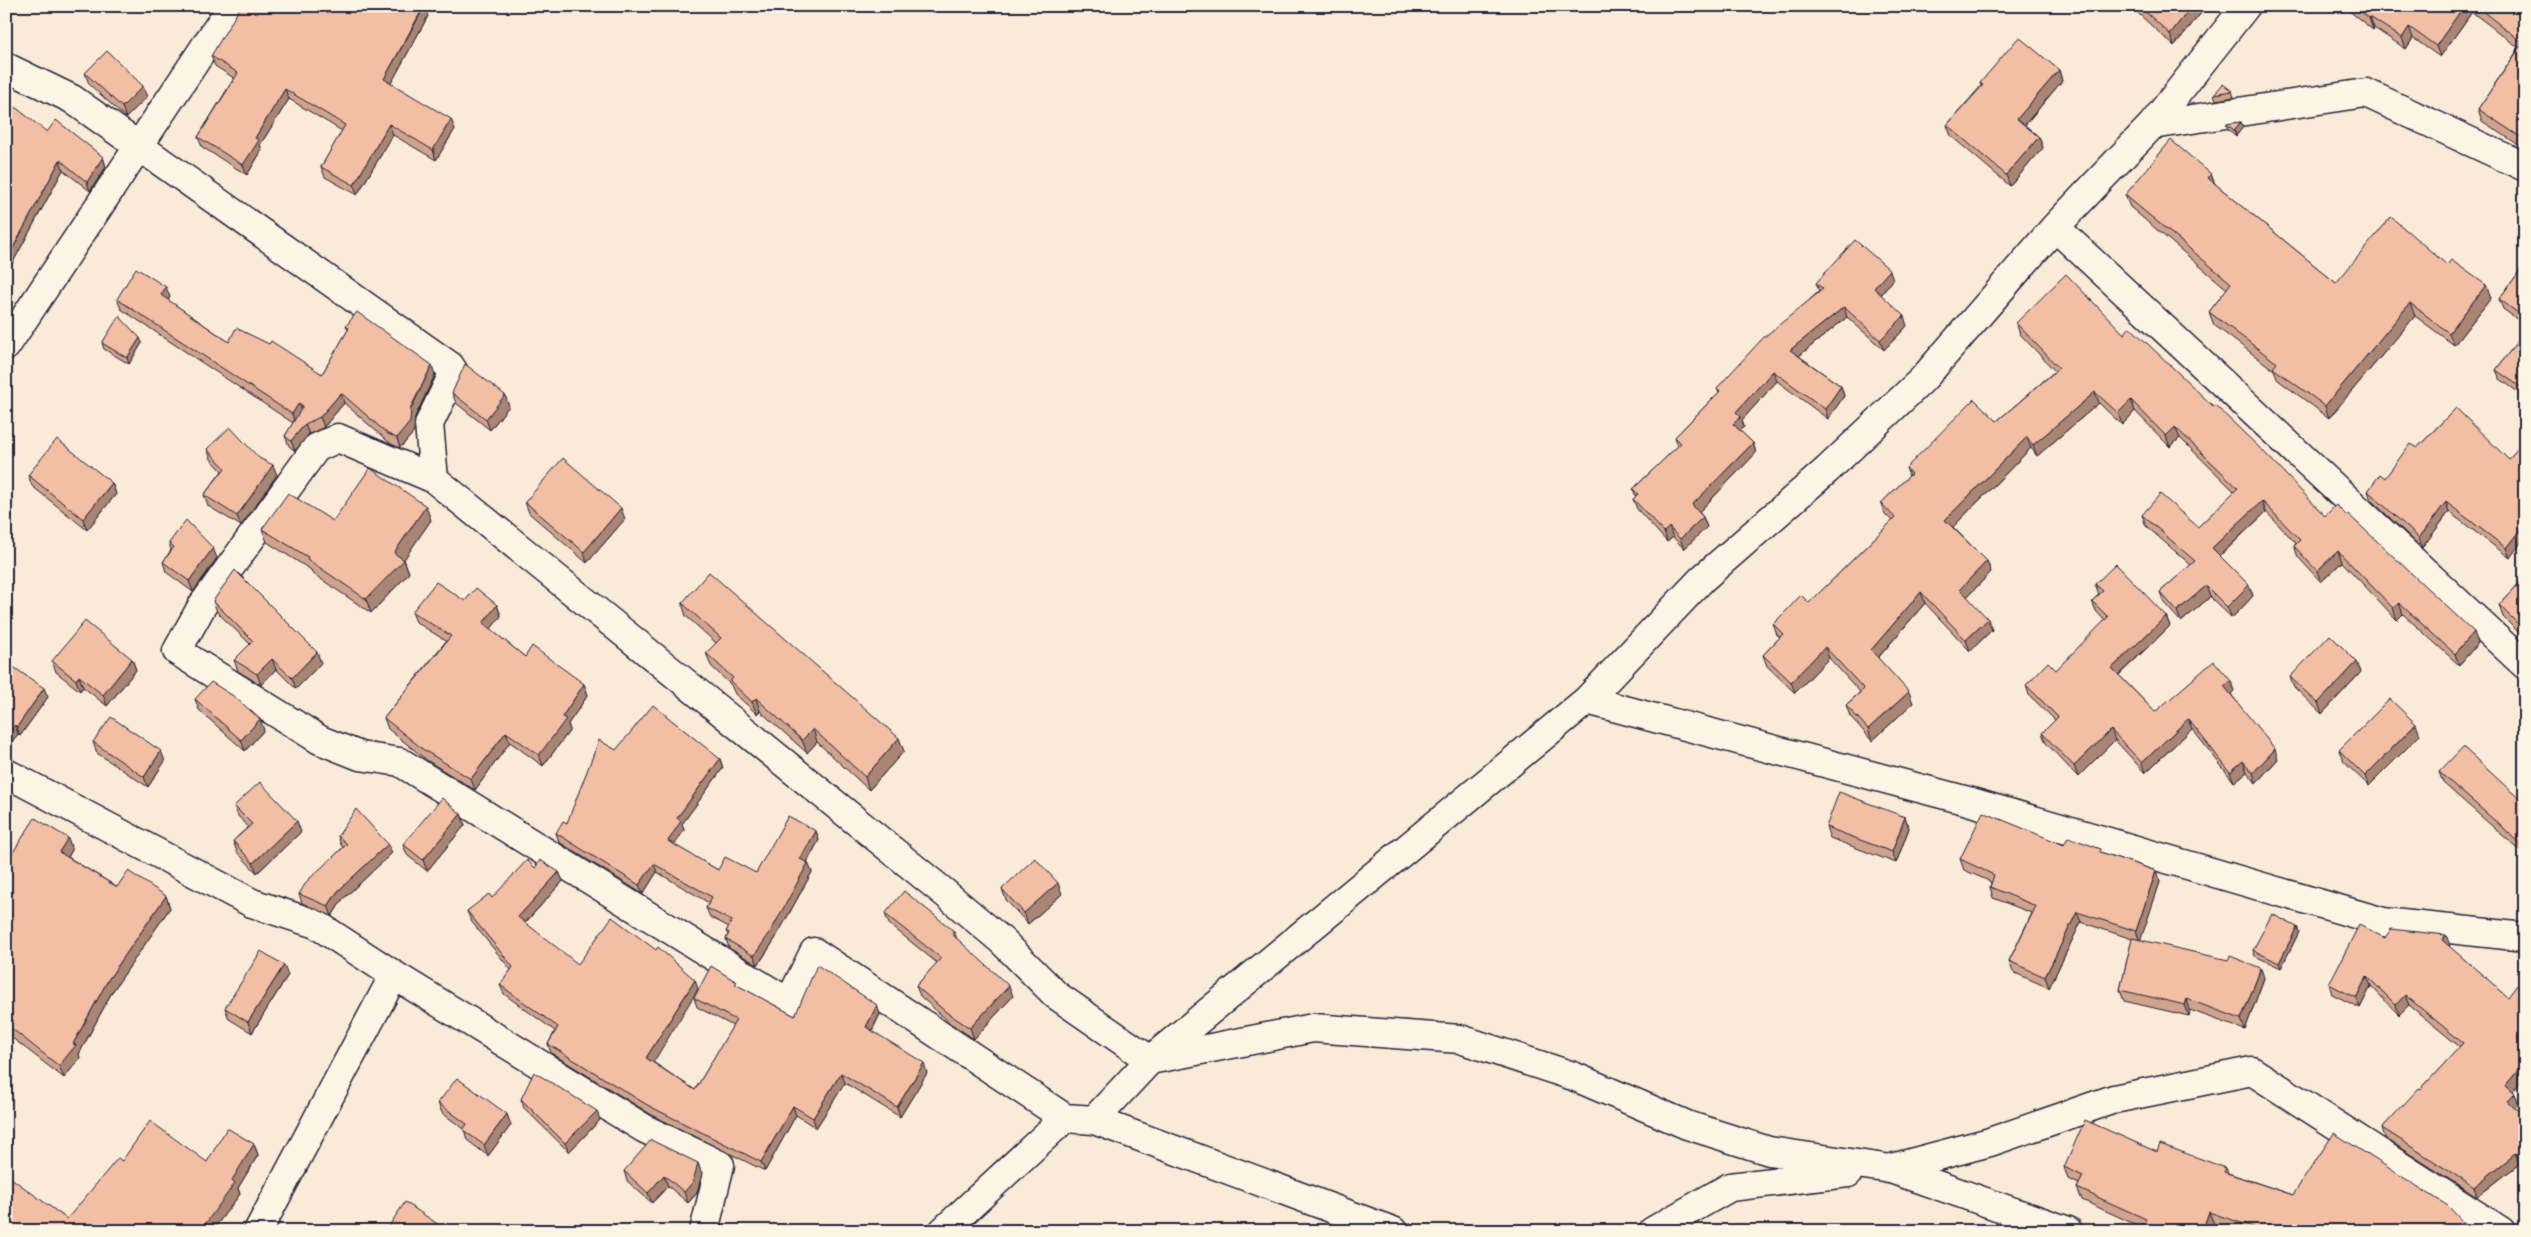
<svg xmlns="http://www.w3.org/2000/svg" width="2531" height="1237" font-family="Itim,sans-serif">
<style>
.lines{fill:none;stroke-linecap:round;stroke-linejoin:round}
.minor-casing{stroke:#22223b;stroke-width:31}
.minor{stroke:#fcf5e5;stroke-width:28}
.wall{fill:#d0a38d;stroke:#22223b}
.shaded-wall{fill:#a98573;stroke:#22223b}
.building{fill:#f2bea4;stroke:#22223b}
</style>
<rect width="100%" height="100%" fill="#faead8"/>
<filter id="ink" filterUnits="userSpaceOnUse"><feTurbulence type="fractalNoise" baseFrequency=".02" numOctaves="2"/><feDisplacementMap in="SourceGraphic" scale="10" xChannelSelector="R" yChannelSelector="G"/><feConvolveMatrix kernelMatrix="1 2 1 2 8 2 1 2 1" color-interpolation-filters="sRGB"/></filter>
<g filter="url(#ink)">
<g class="lines">
<defs>
<path id="minor" d="M6 67 72 99 450 366 454 372 429 424 434 479
M2152 125 2366 93 2525 167
M2055 227 2525 665
M6 346 232 6
M1587 700 1968 801 2383 922 2525 937
M6 773 252 903 316 924 394 975 645 1129 720 1165 704 1231
M1065 1118 1094 1120 1150 1060 1587 700 1702 579 1827 470 1923 379 2055 227 2152 125 2246 6
M1094 1120 1393 1231
M1888 1169 1990 1142 2114 1099 2252 1071 2501 1231
M258 1231 394 975
M943 1231 1065 1118 814 952 789 1003 400 762 360 756 320 740 177 651 202 606 316 448 338 438 434 479 946 894 1002 941 1056 995 1150 1060 1313 1028 1460 1039 1573 1076 1687 1125 1769 1151 1891 1169 2068 1231
M1653 1231 1730 1187 1848 1173"/>
</defs>
<!-- minor casing -->
<use href="#minor" class="minor-casing"/>
<!-- minor -->
<use href="#minor" class="minor"/>
</g>
<!-- wall -->
<path class="wall" d="M2130 6H2198L2201 13 2174 46Z
M2343 6H2525V149L2482 121 2478 109 2519 48 2472 12 2440 57 2413 38 2406 49 2374 28 2373 30Z
M428 16 391 83 455 129 436 160 393 135 357 195 325 177 321 167 342 131 289 99 260 145 262 150 247 175 202 147 198 137 234 78 215 66 211 56Z
M2059 70 2062 81 2025 125 2039 137 2043 148 2010 186 1951 136 1947 125 1981 86 1980 83Z
M85 73 147 97 126 118 89 84Z
M2232 91 2234 97 2216 100 2214 94Z
M6 118 47 132 103 157 106 167 90 191 63 170 6 275Z
M2241 122 2243 127 2236 136 2228 129 2226 124Z
M2211 174 2214 183 2336 283 2447 265 2486 285 2491 298 2454 345 2415 316 2329 418 2278 380 2274 370 2214 325 2209 312 2227 289 2130 207 2125 195Z
M2525 264V325L2503 309 2499 299Z
M1893 280 1881 295 1907 326 1884 350 1847 317 1799 356 1841 386 1844 396 1828 419 1777 381 1742 420 1744 427 1740 431 1753 443 1756 453 1699 512 1703 517 1707 527 1684 549 1673 537 1667 542 1637 509 1633 499 1636 497 1633 489 1678 446 1675 437 1719 392 1717 388 1819 291 1816 283Z
M170 297 168 300 229 342 322 374 348 330 346 326 435 375 415 417 414 432 400 448 391 444 344 403 324 427 309 434 295 451 289 446 285 436 293 423 121 309 117 299Z
M2016 323 2124 334 2325 516H2347L2478 643 2459 665 2403 614 2397 620 2342 562 2321 582 2298 557 2294 546 2296 543 2266 512 2220 556 2249 585 2253 596 2232 618 2210 597 2181 622 2164 603 2160 592 2191 565 2146 526 2142 515 2198 527 2235 492 2180 438 2170 447 2135 411 2122 425 2099 403 2037 456 2031 448 1953 527 1987 561 1991 572 1967 597 1992 630 1970 651 1925 603 1878 658 1913 703 1872 741 1850 716 1846 705 1860 692 1829 658 1795 693 1767 666 1763 655 1780 637 1777 635 1773 624 1809 603 1892 521 1885 514 1881 503 1909 476 1906 468 1997 421 2055 371 2020 334Z
M2525 331V397L2500 379 2496 370Z
M102 343H142L129 364 104 349Z
M452 393 509 406 490 430 456 403Z
M2456 408 2510 558 2449 512 2422 548 2371 500 2368 491 2385 478 2417 448Z
M207 449 277 475 241 526 208 506 204 495 222 471 211 459Z
M28 475 112 483 116 494 87 530 32 486Z
M525 502 625 519 587 563 529 513Z
M431 520 404 559 409 573 371 613 312 573 311 570 267 542 262 529 333 521Z
M169 543 217 558 193 592 166 572 163 562 171 550Z
M2525 577V639L2503 617 2499 605Z
M2095 584 2166 616 2170 626 2119 675 2155 712 2234 691 2231 694 2278 759 2256 783 2247 772 2234 782 2192 729 2145 773 2115 740 2078 777 2046 743 2042 733 2055 720 2029 695 2026 685 2056 670 2105 621 2096 611 2092 601 2099 594Z
M213 601 321 663 296 689 276 669 261 685 238 671 234 660 250 644 217 612Z
M465 601 497 605 501 616 490 629 525 657 584 684 588 695 568 724 570 730 543 766 510 742 475 790 428 761 388 729 384 718 446 641 416 622 412 612Z
M682 603 904 751 869 790 817 742 807 753 760 711 757 714 735 694 731 685 711 666 706 653 716 643 686 616Z
M132 659 136 670 107 706 83 687 80 691 56 672 52 661Z
M6 662 48 697 20 736 18 734 6 749Z
M2361 672 2322 714 2294 687 2290 677Z
M195 699 264 730 245 751 199 710Z
M2420 735 2369 786 2343 761 2339 750Z
M93 742 165 761 148 787 97 753Z
M616 750 720 759 723 768 682 824 684 830 674 845 718 870 756 873 816 831 819 840 807 862 812 872 775 939 758 965 729 948 726 939 728 935 726 931 729 927 710 917 706 908 709 903 657 872 643 894 559 842 556 833 567 823Z
M2439 772 2525 804V855L2443 783Z
M234 806 301 832 257 873 237 852 233 841 248 827 238 816Z
M461 814 465 825 427 871 407 855 403 844Z
M1905 817 1909 828 1896 863 1830 838 1826 827Z
M338 836 388 844 392 853 342 900 332 916 302 903 299 894 343 847 341 845Z
M68 838 72 850 68 857 117 887 166 896 170 908 112 992 79 1054 80 1058 64 1078 6 1033V863Z
M2064 845 2103 853 2156 871 2160 882 2140 940 2264 978 2245 1030 2190 1010 2189 1016 2124 1001 2120 990 2132 939 2081 922 2049 988 2013 972 2009 961 2032 913 1993 898 1990 887 1991 882 1964 870 1960 859Z
M559 872 563 881 525 923 653 1062 695 1090 733 1026 697 1007 694 998 738 986 795 1016 880 1014 872 1031 927 1073 900 1117 845 1083 816 1128 796 1115 765 1171 652 1115 551 1053 548 1044 555 1031 504 994 500 985 511 970 471 921 467 911 492 898Z
M1002 889 1062 894 1028 924 1006 900Z
M885 914 954 931 956 938 1013 996 974 1039 950 1023 920 996 916 986 937 963 889 924Z
M2297 927 2299 932 2281 968 2255 956 2253 950Z
M2385 938 2450 945 2449 946 2512 1092 2514 1094 2518 1104 2514 1108 2525 1117V1169L2519 1164 2477 1197 2385 1138 2382 1128 2421 1089 2460 1047 2409 1005 2399 1015 2371 986 2360 1008 2332 994 2329 984Z
M284 965 288 975 252 1033 229 1019 225 1008Z
M521 1099 600 1120 569 1152 524 1108Z
M438 1103 511 1125 488 1156 467 1140 464 1129 442 1113Z
M254 1144 258 1155 238 1188 240 1194 212 1231H6V1176L67 1219 122 1161 207 1162Z
M2157 1152 2226 1168 2228 1173 2293 1195 2471 1231H2233L2214 1224 2211 1231H2144L2143 1228 2082 1200 2077 1188 2079 1184 2068 1179 2064 1167Z
M624 1171 702 1174 697 1193 688 1203 668 1186 652 1203 627 1181Z"/>
<!-- shaded-wall -->
<path class="shaded-wall" d="M6 6H10L6 11Z
M425 6 428 16 388 89 384 79Z
M2192 6H2198L2201 13 2174 46 2170 34Z
M2464 6H2470L2472 12 2440 57 2436 46Z
M2370 17 2374 28 2373 30 2369 18Z
M2409 27 2413 38 2406 49 2402 38Z
M2059 70 2062 81 2021 129 2017 119Z
M143 86 147 97 126 118 122 107Z
M285 89 289 99 260 145 262 150 247 175 243 165 255 138Z
M451 119 455 129 436 160 433 150Z
M2241 122 2243 127 2236 136 2234 130Z
M389 124 393 135 357 195 354 185Z
M2039 137 2043 148 2010 186 2006 175Z
M103 157 106 167 90 191 87 182Z
M60 160 63 170 6 275V261Z
M2211 174 2216 187 2208 178Z
M1890 270 1893 280 1878 298 1874 288Z
M2486 285 2491 298 2454 345 2449 333Z
M166 287 170 297 165 305 161 295Z
M2410 303 2415 316 2329 418 2325 406Z
M1844 307 1847 317 1794 360 1790 350Z
M1904 316 1907 326 1884 350 1880 340Z
M140 338 142 343 129 364 127 358Z
M432 365 435 375 415 417 414 432 400 448 397 438Z
M1773 371 1777 381 1742 420 1744 427 1737 434 1733 424 1736 412Z
M1841 386 1844 396 1828 419 1825 409Z
M2095 392 2099 403 2037 456 2033 445Z
M341 393 344 403 324 427 320 417Z
M505 395 509 406 490 430 486 419Z
M2131 400 2135 411 2122 425 2118 413Z
M299 403 303 413 295 424 292 414Z
M305 424 309 434 295 451 291 441Z
M2175 427 2180 438 2170 447 2166 436Z
M2027 437 2031 448 1949 531 1945 520Z
M1753 443 1756 453 1696 515 1692 505Z
M273 465 277 475 241 526 237 516Z
M112 483 116 494 87 530 83 519Z
M2262 501 2266 512 2216 559 2212 548Z
M2446 502 2449 512 2422 548 2419 538Z
M426 506 431 520 403 561 404 560 409 573 371 613 366 599 394 553Z
M621 508 625 519 587 563 584 552Z
M1703 517 1707 527 1684 549 1680 539Z
M2525 523V537L2510 558 2506 548Z
M1669 527 1673 537 1667 542 1664 532Z
M213 548 217 558 193 592 189 581Z
M2338 551 2342 562 2321 582 2317 571Z
M1987 561 1991 572 1964 600 1960 589Z
M2249 585 2253 596 2232 618 2227 607Z
M2206 586 2210 597 2181 622 2177 611Z
M1921 592 1925 603 1875 661 1871 650Z
M2399 603 2403 614 2397 620 2393 608Z
M497 605 501 616 487 634 483 623Z
M2166 616 2170 626 2115 678 2112 668Z
M1988 619 1992 630 1970 651 1966 640Z
M2474 632 2478 643 2459 665 2455 654Z
M1825 647 1829 658 1795 693 1791 682Z
M317 652 321 663 296 689 292 678Z
M132 659 136 670 107 706 103 695Z
M272 659 276 669 261 685 257 674Z
M2357 662 2361 672 2322 714 2318 703Z
M79 676 83 687 80 691 76 680Z
M2231 681 2234 691 2228 697 2224 686Z
M584 684 588 695 568 724 570 730 543 766 539 755 562 717Z
M44 688 48 697 20 736 17 727Z
M1909 692 1913 703 1872 741 1868 729Z
M756 698 760 711 757 714 752 702Z
M260 719 264 730 245 751 241 740Z
M2188 719 2192 729 2145 773 2142 763Z
M2416 724 2420 735 2369 786 2365 776Z
M15 725 18 734 6 749V735Z
M813 729 817 742 807 753 802 740Z
M2111 730 2115 740 2078 777 2074 766Z
M506 732 510 742 475 790 471 779Z
M899 738 904 751 869 790 865 777Z
M2275 749 2278 759 2256 783 2253 773Z
M161 751 165 761 148 787 144 777Z
M720 759 723 768 682 824 684 830 671 850 668 841 677 818Z
M2243 761 2247 772 2234 782 2230 772Z
M461 814 465 825 427 871 423 860Z
M1905 817 1909 828 1896 863 1892 852Z
M297 821 301 832 257 873 253 863Z
M816 831 819 840 804 868 800 859Z
M68 838 72 850 64 864 59 852Z
M388 844 392 853 342 900 332 916 328 906 338 891Z
M808 863 812 872 775 939 758 965 754 956Z
M654 864 657 872 643 894 639 885Z
M2156 871 2160 882 2140 942 2136 931Z
M559 872 563 881 521 927 518 917Z
M1058 883 1062 894 1028 924 1024 913Z
M166 896 170 908 112 992 79 1054 80 1058 64 1078 59 1066 73 1044 108 980Z
M2077 912 2081 922 2049 988 2045 977Z
M2297 927 2299 932 2281 968 2279 963Z
M954 931 958 942 952 934Z
M2446 935 2450 945 2446 950 2442 940Z
M284 965 288 975 252 1033 248 1022Z
M2261 968 2264 978 2245 1030 2241 1019Z
M2367 976 2371 986 2360 1008 2356 998Z
M695 980 698 989 650 1068 646 1058Z
M1009 986 1013 996 974 1039 970 1028Z
M2405 995 2409 1005 2399 1015 2396 1005Z
M2187 999 2190 1010 2189 1016 2185 1005Z
M877 1005 880 1014 869 1036 866 1027Z
M2525 1062V1077L2509 1096 2505 1086Z
M924 1063 927 1073 900 1117 897 1107Z
M841 1073 845 1083 816 1128 813 1118Z
M2514 1094 2518 1104 2511 1111 2507 1101Z
M793 1106 796 1115 765 1171 761 1162Z
M597 1111 600 1120 569 1152 565 1143Z
M507 1114 511 1125 488 1156 484 1145Z
M254 1144 258 1155 238 1188 240 1194 212 1231H199Z
M2515 1154 2519 1164 2477 1197 2474 1187Z
M698 1163 702 1174 697 1193 688 1203 684 1192Z
M664 1175 668 1186 652 1203 648 1193Z
M2209 1212 2214 1224 2211 1231H2202Z"/>
<!-- building -->
<path class="building" d="M241 6H424L384 79 451 119 433 150 389 124 354 185 321 167 345 125 285 89 255 138 259 140 243 165 198 137 238 73 211 56Z
M2139 6H2192L2170 34Z
M2354 6H2464L2436 46 2409 27 2402 38 2370 17 2369 18Z
M2476 6H2525V140L2478 109 2523 43Z
M2019 37 2059 70 2017 119 2039 137 2006 175 1947 125 1983 85 1980 83Z
M107 51 143 86 122 107 85 73Z
M2223 84 2232 91 2214 94Z
M15 107 47 132 56 120 103 157 87 182 60 160 6 261V118Z
M2241 122 2234 130 2226 124Z
M2171 140 2211 174 2208 178 2336 283 2391 217 2447 265 2451 260 2486 285 2449 333 2410 303 2325 406 2273 368 2277 363 2209 312 2231 283 2125 195Z
M1855 240 1890 270 1874 288 1904 316 1880 340 1844 307 1790 350 1841 386 1825 409 1773 371 1736 412 1741 417 1733 424 1753 443 1692 505 1703 517 1680 539 1669 527 1664 532 1633 499 1638 494 1633 489 1681 443 1675 437 1720 391 1717 388 1763 338 1823 289 1816 283Z
M2525 264V318L2499 299Z
M136 268 166 287 161 295 229 342 236 328 269 344 271 341 322 374 349 328 346 326 357 312 432 365 411 407 410 422 397 438 388 434 341 393 320 417 305 424 291 441 285 436 303 406 299 403 292 414 117 299Z
M2066 274 2124 334 2130 327 2213 406 2215 405 2267 455 2325 516 2336 505 2347 516 2348 514 2474 632 2455 654 2399 603 2393 608 2338 551 2317 571 2294 546 2300 540 2262 501 2212 548 2249 585 2227 607 2206 586 2177 611 2160 592 2195 561 2142 515 2160 494 2198 527 2238 488 2175 427 2166 436 2131 400 2118 413 2095 392 2033 445 2027 437 1945 520 1987 561 1960 589 1988 619 1966 640 1921 592 1871 650 1909 692 1868 729 1846 705 1864 689 1825 647 1791 682 1763 655 1783 634 1773 624 1788 609 1801 595 1809 603 1895 518 1881 503 1911 474 1906 468 1974 399 1997 421 2059 368 2016 323Z
M119 316 140 338 127 358 102 343Z
M2525 331V390L2496 370Z
M465 364 505 395 486 419 452 393Z
M2456 408 2509 460 2525 438V523L2506 548 2446 502 2419 538 2368 491 2380 474 2385 478 2410 444 2417 448Z
M230 427 259 458 273 465 237 516 204 495 225 468 207 449Z
M57 439 112 483 83 519 28 475Z
M563 458 621 508 584 552 525 502Z
M370 468 426 506 394 553 404 560 366 599 307 559 308 557 262 529 288 493 333 521Z
M186 520 213 548 189 581 163 562 174 547 169 543Z
M2116 564 2166 616 2112 668 2155 712 2214 661 2231 681 2224 686 2275 749 2253 773 2243 761 2230 772 2188 719 2142 763 2111 730 2074 766 2042 733 2058 717 2026 685 2048 662 2056 670 2108 617 2092 601 2103 591 2095 584Z
M235 570 317 652 292 678 272 659 257 674 234 660 253 641 213 601Z
M709 572 899 738 865 777 813 729 802 740 756 698 752 702 730 681 733 678 706 653 721 638 682 603Z
M2525 577V627L2523 629 2499 605Z
M436 582 465 601 476 588 497 605 483 623 525 657 532 646 584 684 562 717 566 719 539 755 506 732 471 779 424 750 384 718 451 636 412 612Z
M85 621 132 659 103 695 79 676 76 680 52 661Z
M2330 635 2357 662 2318 703 2290 677Z
M6 662 44 688 17 727 15 725 6 735Z
M211 682 235 697 260 719 241 740 195 699Z
M2390 699 2416 724 2365 776 2339 750Z
M653 705 720 759 677 818 681 821 668 841 718 870 725 857 756 873 788 816 816 831 800 859 808 863 771 931 754 956 726 939 729 933 726 931 732 921 706 908 712 897 654 864 639 885 556 833 563 821 567 823 599 740 616 750Z
M111 717 161 751 144 777 93 742Z
M2463 747 2525 804V847L2439 772Z
M260 782 297 821 253 863 233 841 252 824 234 806Z
M1839 792 1905 817 1892 852 1826 827Z
M442 798 461 814 423 860 403 844Z
M356 809 388 844 338 891 328 906 299 894 307 881 347 844 338 836Z
M1983 812 2064 845 2068 837 2101 849 2100 852 2156 871 2136 931 2077 912 2045 977 2009 961 2036 906 1990 887 1994 875 1960 859Z
M35 818 68 838 59 852 117 887 128 871 166 896 108 980 73 1044 76 1045 59 1066 6 1024V863Z
M1035 858 1058 883 1024 913 1002 889Z
M527 860 535 868 540 860 559 872 518 917 578 964 612 917 656 950 658 947 695 980 646 1058 695 1090 736 1020 694 998 711 966 737 982 735 984 795 1016 817 965 877 1005 866 1027 924 1063 897 1107 841 1073 813 1118 793 1106 761 1162 649 1106 548 1044 558 1027 500 985 513 967 467 911 489 894 492 898Z
M904 891 954 931 952 934 1009 986 970 1028 946 1012 916 986 941 958 885 914Z
M2272 914 2297 927 2279 963 2253 950Z
M2359 925 2385 938 2391 929 2446 935 2442 940 2508 997 2517 985 2525 992V1062L2505 1086 2514 1094 2507 1101 2525 1117V1163L2515 1154 2474 1187 2382 1128 2419 1088 2421 1089 2463 1043 2405 995 2396 1005 2367 976 2356 998 2329 984Z
M2132 938 2228 960 2230 956 2261 968 2241 1019 2187 999 2185 1005 2120 990Z
M261 951 284 965 248 1022 225 1008Z
M534 1072 597 1111 565 1143 521 1099Z
M457 1078 507 1114 484 1145 463 1130 467 1124 438 1103Z
M2085 1120 2157 1152 2160 1144 2226 1168 2224 1172 2293 1195 2334 1133 2448 1206 2471 1231H2265L2209 1212 2202 1231H2155L2143 1226 2146 1219 2077 1188 2083 1176 2064 1167Z
M150 1121 207 1162 227 1128 254 1144 232 1180 235 1183 203 1227 199 1231H13L6 1226V1176L7 1175 67 1219 118 1158 122 1161Z
M651 1140 698 1163 693 1182 684 1192 664 1175 648 1193 624 1171Z
M405 1202 448 1231H390L387 1229Z"/>
</g>
<!-- margin -->
<rect width="2531" height="1237" fill="none" stroke="#fcf5e5" stroke-width="25"/>
<rect x="12" y="12" width="2506" height="1212" fill="none" stroke="#22223b" stroke-width="2" filter="url(#ink)"/>
</svg>
